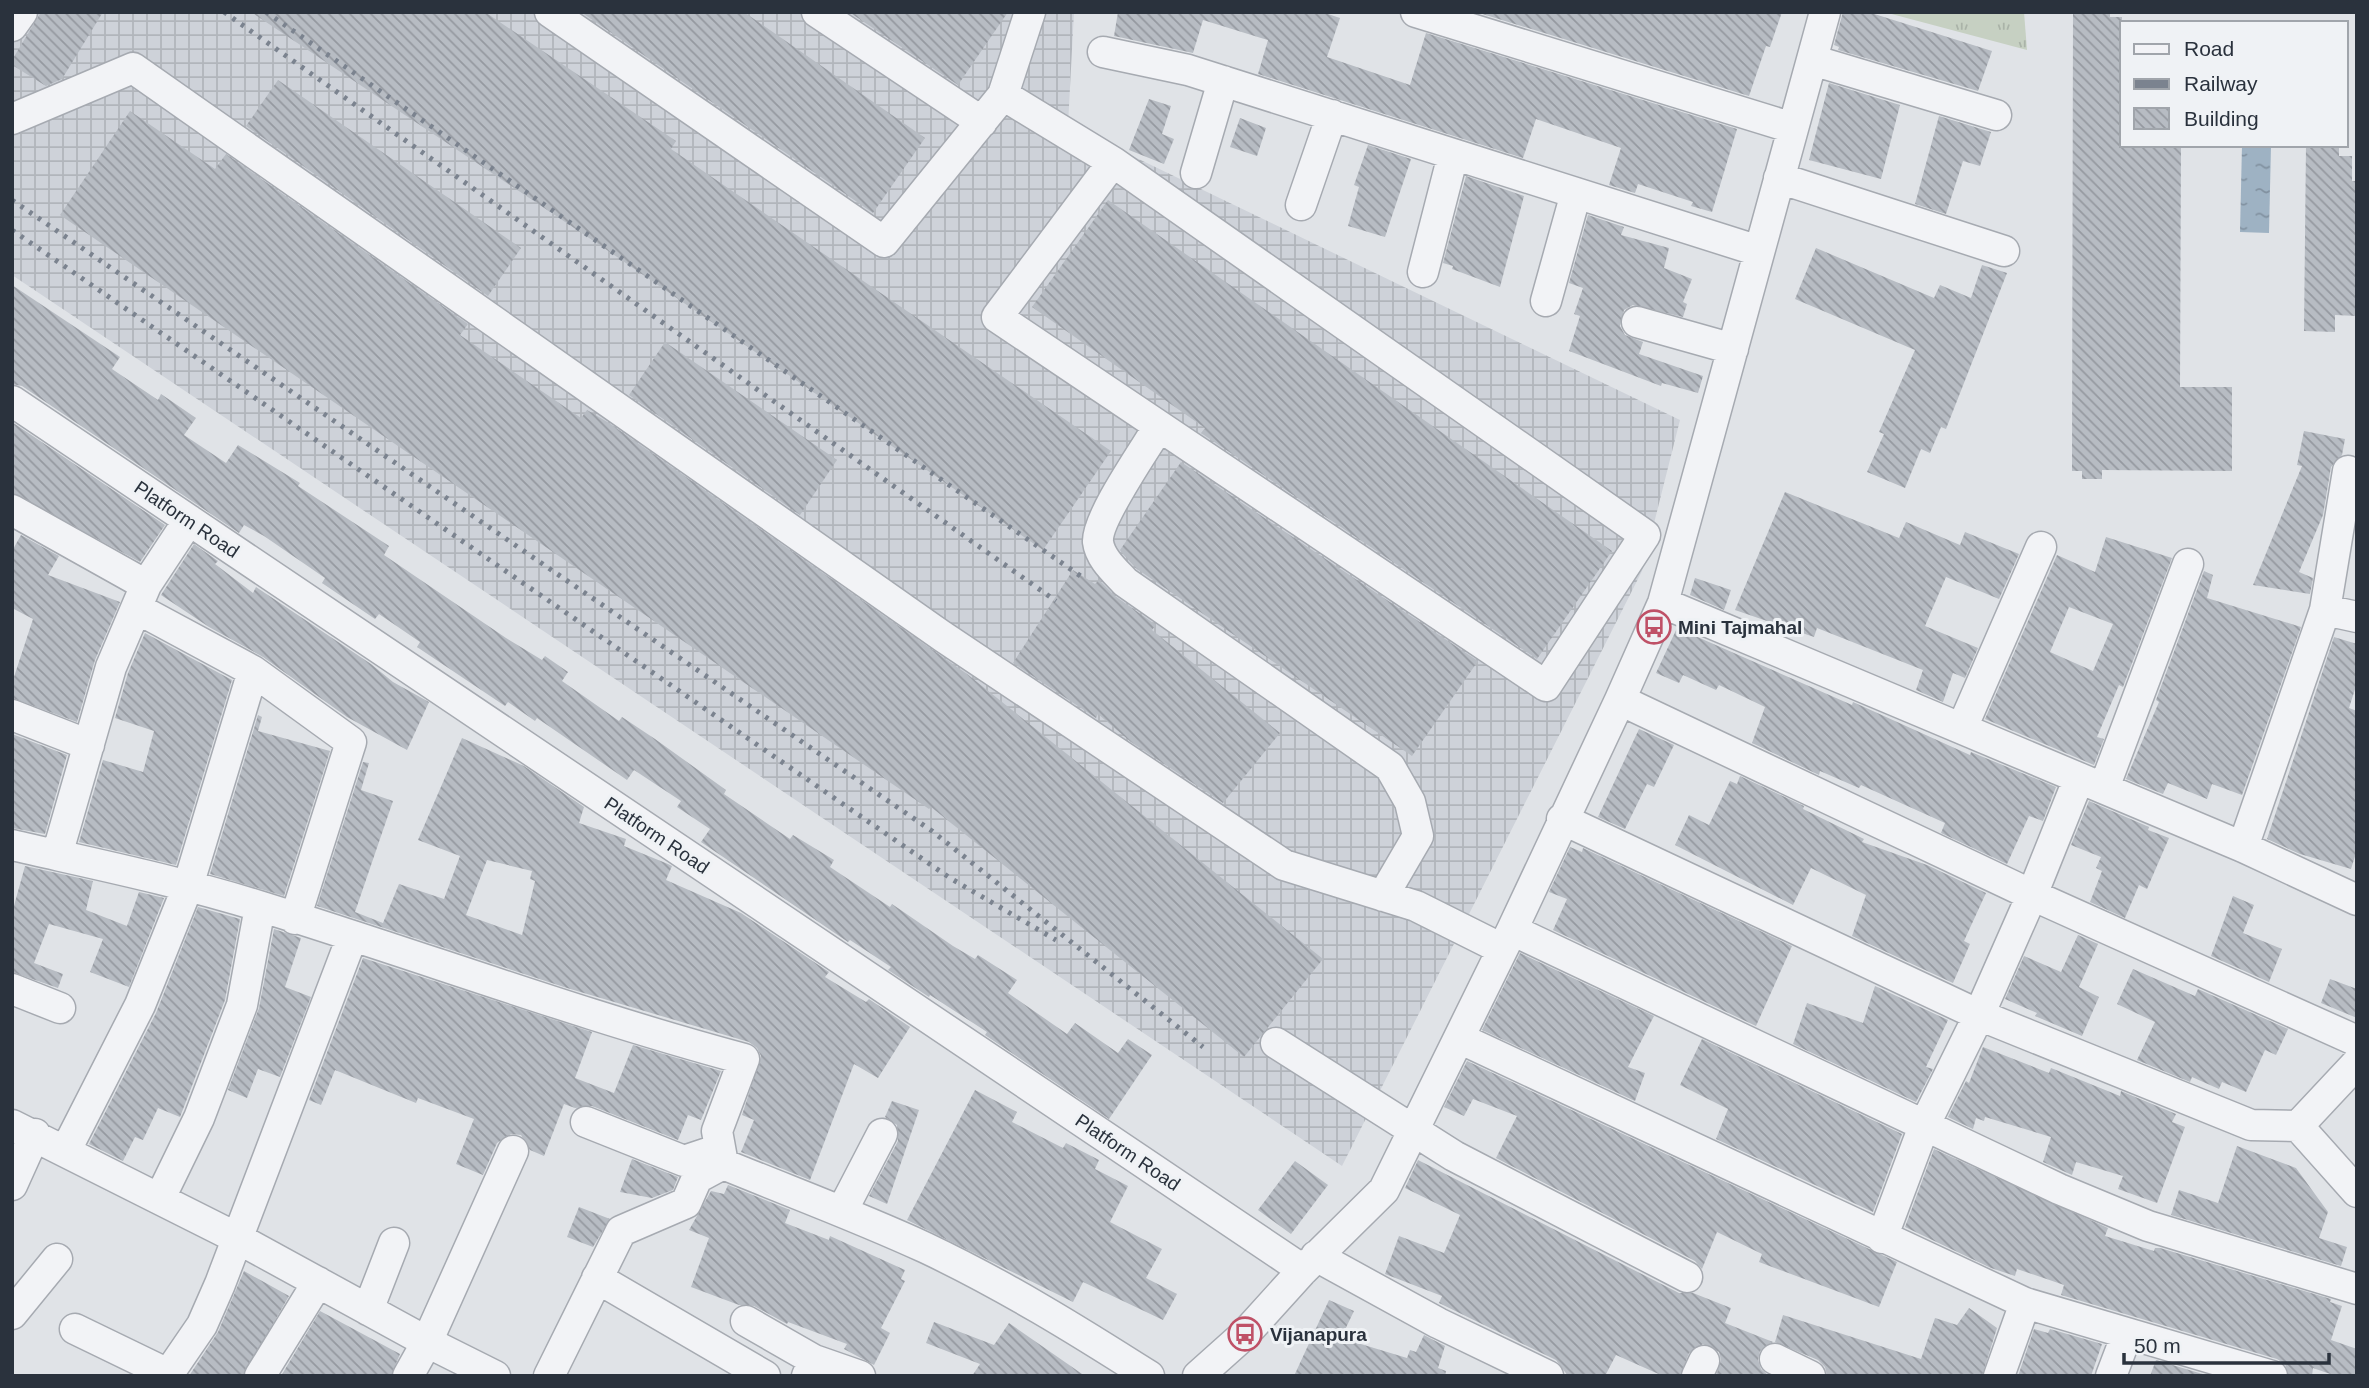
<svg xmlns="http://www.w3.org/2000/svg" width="2369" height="1388" font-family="Arial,sans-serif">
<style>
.industrial{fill:url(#industrial-grid)}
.grass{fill:url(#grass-tufts)}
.water{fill:url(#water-ripples)}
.building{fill:url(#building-back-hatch);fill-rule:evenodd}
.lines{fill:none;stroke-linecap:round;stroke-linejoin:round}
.minor-casing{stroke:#a6aab1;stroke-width:33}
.minor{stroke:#f2f3f6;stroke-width:30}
.rail{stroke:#7b838f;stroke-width:5;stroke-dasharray:3.5 7;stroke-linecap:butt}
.labels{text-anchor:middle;stroke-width:6;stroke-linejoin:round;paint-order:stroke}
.street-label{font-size:19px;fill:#2a323d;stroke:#eff2f5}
.poi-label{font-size:19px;font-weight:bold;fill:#2a323d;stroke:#eff2f5;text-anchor:start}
</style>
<defs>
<pattern id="industrial-grid" width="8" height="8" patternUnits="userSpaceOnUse" patternTransform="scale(1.75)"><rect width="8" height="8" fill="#ced2d9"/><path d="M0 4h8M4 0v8" fill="none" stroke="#b1b5bb"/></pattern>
<pattern id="grass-tufts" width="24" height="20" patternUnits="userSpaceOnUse" patternTransform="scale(1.75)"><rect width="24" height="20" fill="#c6d0c2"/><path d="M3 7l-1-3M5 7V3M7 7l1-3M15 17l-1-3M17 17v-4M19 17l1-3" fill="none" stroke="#aab3a8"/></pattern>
<pattern id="water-ripples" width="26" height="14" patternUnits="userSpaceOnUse" patternTransform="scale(1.75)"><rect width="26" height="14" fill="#9eb2c3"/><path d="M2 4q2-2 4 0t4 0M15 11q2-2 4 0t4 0" fill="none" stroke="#8191a0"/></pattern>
<pattern id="building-back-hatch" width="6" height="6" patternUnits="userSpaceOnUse" patternTransform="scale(1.75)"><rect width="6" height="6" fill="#b7bcc3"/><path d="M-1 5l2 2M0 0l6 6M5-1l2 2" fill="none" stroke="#9599a0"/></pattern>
</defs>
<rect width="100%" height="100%" fill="#e0e3e7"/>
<!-- industrial -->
<path class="industrial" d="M12 12H1074L1068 125 1680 420 1642 571 1342 1166 12 275Z"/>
<!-- grass -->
<path class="grass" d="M1884 12H2024L2027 50Z"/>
<!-- water -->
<path class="water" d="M2242 145H2271L2269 233 2240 232Z"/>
<!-- building -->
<path class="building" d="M41 12H103L62 79 46 86 12 65V60Z
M251 12H485L676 141 671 149 1111 451 1043 550 604 248Z
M581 12H744L925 138 873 213Z
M849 12H1008L958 85Z
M1118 12H1322L1340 18 1327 57 1410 85 1426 33 1737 129 1712 212 1691 206 1693 202 1638 184 1635 193 1609 185 1621 148 1536 119 1523 158 1258 74 1268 40 1261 38 1203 20 1193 53 1114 36Z
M1476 12H1782L1770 47 1766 46 1749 96Z
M1843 12H1868L1992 51 1978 91 1838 50 1839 47 1834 45Z
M2073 12H2110V17H2122V145H2181L2180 387H2232V471L2102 470V479H2082V471H2072Z
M278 80 521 248 488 296 246 126Z
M1829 83 1900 105 1881 179 1809 160Z
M1149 99 1171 106 1162 134 1174 139 1164 164 1129 150Z
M130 111 215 169 226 154 468 324 460 335 581 418 587 410 609 423 967 674 1323 959 1244 1057 931 807 929 809 60 215Z
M1939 116 1991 132 1980 166 1963 161 1946 214 1915 204Z
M1240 118 1266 128 1257 156 1230 147Z
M1368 145 1411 159 1385 237 1348 226 1359 187 1354 185Z
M2306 145H2339V156H2352V181H2357V316L2335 315V332L2304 331Z
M1466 176 1524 196 1500 287 1452 269 1453 266 1443 263Z
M1108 200 1612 551 1537 659 1201 433 1205 428 1032 307Z
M1588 215 1624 227 1621 235 1669 248 1664 268 1692 279 1683 302 1687 304 1683 317 1633 305 1624 310 1620 326 1625 335 1643 342 1639 354 1703 376 1698 393 1662 383 1661 386 1569 351 1580 316 1574 314 1583 288 1569 283Z
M1816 248 1934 298 1940 285 1971 298 1982 265 2007 273 1946 429 1941 427 1930 453 1921 449 1905 488 1867 472 1884 434 1879 432 1915 350 1795 299Z
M12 285 120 357 112 369 158 400 161 394 196 418 184 435 226 463 238 445 300 483 298 486 389 546 384 555 506 638 542 660 545 656 568 672 562 681 619 721 622 717 655 739 726 790 724 794 790 839 793 835 834 860 830 867 890 907 892 904 953 946 975 959 978 955 1017 980 1008 993 1067 1034 1075 1023 1118 1053 1128 1039 1152 1055 1109 1119 985 1035 987 1032 930 995 929 997 888 970 891 967 850 940 848 942 701 842 710 829 677 807 681 801 634 770 627 780 537 718 535 721 508 702 505 706 417 647 420 642 379 614 375 619 322 583 325 578 264 536 244 525 239 533 22 386 12 384Z
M665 342 837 460 800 515 629 395Z
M12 422 165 525 140 562 12 493Z
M2304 431 2345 439 2342 455 2331 467 2323 515 2299 572 2313 578 2310 594 2253 585 2302 466 2297 465Z
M1181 462 1478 661 1412 756 1137 569 1122 553 1120 550Z
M1785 492 1899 538 1906 522 1960 545 1965 532 2019 554 1999 599 1946 577 1925 626 1978 648 1965 678 1953 673 1943 702 1916 690 1923 670 1817 628 1814 637 1735 610Z
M21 535 59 556 48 575 120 602 95 660 77 722 12 698V683L33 619 12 608V551Z
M2106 537 2172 558 2123 687 2119 685 2097 737 2104 739 2094 765 1985 719 2057 555 2095 572ZM2069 607 2113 624 2093 671 2050 652Z
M194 544 218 561 215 564 253 593 256 587 371 664 393 682 429 702 407 750 347 717 263 657 209 627 161 595Z
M1073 570 1095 584 1099 580 1115 596 1156 625 1152 630 1280 733 1223 803 1131 742 1098 714 1096 718 1013 663Z
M2204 571 2213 575 2207 598 2301 627 2242 795 2212 784 2207 799 2168 783 2163 794 2126 779 2159 702 2156 700Z
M1695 578 1731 590 1724 610 1690 595Z
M1677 628 1852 705 1853 702 1970 755 1971 752 2056 787 2043 821 2029 816 2007 864 1941 833 1945 823 1861 785 1859 788 1820 771 1819 775 1752 743 1765 707 1719 685 1716 690 1683 675 1679 683 1656 673Z
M145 633 232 680 176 865 79 842 103 760 143 772 154 731 115 718 128 673Z
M2334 637 2357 644V683L2349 708 2357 711V850L2351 869 2300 854 2267 839Z
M258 715 262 717 258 731 330 751 284 896 210 874Z
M1639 729 1674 745 1654 787 1647 784 1625 829 1598 817Z
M12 734 67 755 45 834 12 828Z
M462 738 524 766 584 807 579 823 626 839 624 846 668 864 672 866 666 880 741 913 829 972 825 977 866 1002 869 999 910 1027 878 1078 854 1064 810 1180 741 1152 754 1120 742 1115 761 1056 757 1048 749 1042 567 988 317 906 363 762 369 763 361 790 393 801 355 912 383 923 399 884 444 899 460 856 418 840ZM487 860 532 871 530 879 535 881 522 935 466 915Z
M1740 776 1804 806 1803 809 1864 839 1862 842 1927 865 1986 893 1964 941 1970 944 1953 983 1852 936 1866 895 1811 868 1793 905 1675 845 1689 815 1709 825 1730 781 1737 784Z
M2089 801 2149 827 2148 830 2169 838 2147 889 2139 885 2125 918 2090 902 2102 871 2096 868 2101 857 2071 845Z
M1570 847 1582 852 1583 848 1792 946 1756 1026 1553 930 1567 899 1549 892Z
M25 866 93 881 86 910 127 926 139 892 164 898 129 987 90 972 103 939 49 924 34 963 63 974 58 988 12 972V913Z
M2233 896 2254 905 2243 933 2282 949 2269 982 2211 956Z
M198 907 240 919 225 1000 180 1117 158 1108 143 1140 135 1137 123 1161 89 1144 156 1013Z
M274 929 301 938 285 987 311 997 280 1077 258 1069 247 1098 228 1090 259 1008Z
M2078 935 2098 944 2079 987 2099 997 2082 1036 2035 1016 2037 1013 2005 999 2024 956 2061 972Z
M1520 953 1654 1016 1628 1067 1645 1073 1635 1101 1482 1030Z
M363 958 592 1032 575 1078 614 1093 633 1045 721 1071 701 1120 688 1115 678 1140 592 1106 575 1108 564 1104 544 1156 530 1150 521 1135 511 1134 497 1143 483 1175 456 1164 474 1119 418 1098 416 1103 335 1070 321 1105 309 1100Z
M2133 969 2195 996 2198 989 2288 1029 2276 1055 2265 1050 2246 1092 2222 1082 2219 1089 2192 1077 2190 1082 2137 1060 2155 1022 2117 1004Z
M2330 979 2357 989V1018L2321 1003Z
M1875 986 1948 1020 1926 1067 1933 1069 1916 1102 1793 1044 1807 1003 1863 1023Z
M1702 1039 1902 1134 1873 1212 1716 1139 1728 1109 1680 1085Z
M1983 1047 2049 1073 2051 1068 2120 1096 2121 1091 2176 1114 2172 1122 2185 1127 2157 1203 2118 1189 2123 1176 2076 1162 2072 1175 2043 1162 2051 1137 1985 1117 1984 1121 1976 1118 1973 1129 1948 1117 1966 1081 1969 1083Z
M1467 1061 1897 1262 1879 1307 1759 1262 1762 1254 1717 1232 1702 1269 1695 1261 1496 1158 1517 1116 1473 1099 1464 1116 1444 1107Z
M975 1090 1017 1112 1012 1122 1063 1148 1066 1143 1099 1160 1095 1169 1128 1186 1110 1222 1162 1249 1146 1278 1177 1294 1163 1320 1083 1282 1073 1302 907 1220Z
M892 1101 919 1110 887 1204 869 1196 898 1141 897 1125 885 1117Z
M2237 1146 2296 1168 2328 1212 2319 1238 2347 1247 2341 1266 2171 1215 2179 1190 2218 1203Z
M1934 1149 2108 1228 2105 1236 2154 1251 2155 1248H2160L2331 1299 2330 1302 2342 1306 2331 1340 2357 1349V1376H2336L2313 1368 2312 1376H2289L2285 1364 2277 1359 2061 1295 2064 1285 2017 1269 2015 1276 1991 1268 1905 1227Z
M632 1159 678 1177 673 1190 652 1198 620 1192Z
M1418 1160 1679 1293H1693L1731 1308 1725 1323 1773 1342 1760 1351 1758 1360 1761 1369 1769 1376H1716L1721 1360 1719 1352 1703 1344 1689 1353 1680 1376H1663L1616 1355 1605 1376H1568L1556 1360 1439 1303 1442 1296 1385 1274 1399 1236 1444 1253 1460 1215 1405 1188Z
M1295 1161 1328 1185 1291 1234 1258 1210Z
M728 1185 790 1210 785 1223 829 1240 830 1236 905 1270 901 1279 905 1281 881 1328 890 1333 874 1365 844 1349 847 1344 788 1322 787 1324 754 1306 739 1305 691 1287 709 1238 689 1230 711 1191 724 1194Z
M579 1207 610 1219 593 1247 567 1237Z
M244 1271 289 1296 243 1376H189L218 1332Z
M1329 1300 1354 1311 1341 1338 1407 1358 1410 1350 1416 1352 1424 1335 1445 1346 1438 1368 1446 1371 1445 1376H1294Z
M1969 1308 1997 1328 1982 1376H1827L1825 1367 1818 1360 1775 1342 1783 1315 1921 1359 1935 1318 1957 1325Z
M320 1311 400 1354 391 1376H281Z
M934 1322 994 1345 1009 1323 1085 1376H972L980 1364 926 1343Z
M2034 1329 2048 1333 2050 1329 2102 1344 2091 1376H2018Z
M2156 1360 2209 1376H2150Z"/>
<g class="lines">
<defs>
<path id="minor" d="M550 12 884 242 1003 95
M817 12 982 122
M1030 12 1003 95 1113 162
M1416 12 1793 128
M12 26 22 12
M1103 52 1188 70 1759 251
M1812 60 1996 115
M12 119 133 68 942 636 1284 865 1416 906 1502 949
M1113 162 1645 535 1546 686 997 317Z
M1196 173 1223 81
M1779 178 2004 251
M1301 205 1332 115
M1423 272 1453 155
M1546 301 1576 193
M1637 322 1733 349
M12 401 1303 1270
M1159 426C1146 448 1096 519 1098 542 1100 558 1115 571 1125 582L1390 767 1410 802 1418 836 1383 896
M12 510 146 585
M1663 603 2243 847 2357 900
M138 609 253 671 351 742 295 919
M2325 610 2357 617
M1620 700 2032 895 2357 1041
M12 715 89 745
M1962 728 2041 547
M2104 788 2188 564
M1562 819 1979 1015 2251 1125 2298 1126
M12 845C95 864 178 881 259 906 421 956 580 1015 744 1059L717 1131 723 1164C791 1192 859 1217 926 1248 1004 1285 1077 1330 1149 1376
M2243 847 2325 610 2348 471
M57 855 111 667 146 585 189 520
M1512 930 2059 1189 2148 1226 2357 1289
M12 989 60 1008
M1459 1038 2025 1303 2272 1376
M1276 1043 1454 1156 1687 1277
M2357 1063 2298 1126 2357 1192
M586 1122 684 1161 720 1149
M12 1125 237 1238 427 1342 495 1376
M66 1150 140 1005 188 886 253 671
M12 1185 35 1134
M160 1198 199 1118 242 1005 260 907
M842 1211 882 1134
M1882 1238 1924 1126 1979 1015 2032 895 2079 778
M1316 1256 1438 1323 1548 1376
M597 1278 765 1376
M368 1310 394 1243
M12 1314 57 1259
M746 1321 814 1360
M75 1329 168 1374
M1775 1359 1810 1376
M167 1376 202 1325 220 1284 352 937
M260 1376 318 1282
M408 1376 427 1342 513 1151
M549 1376 621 1231 686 1203 697 1178 723 1164
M807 1376 814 1360 860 1376
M1198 1376 1245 1334 1303 1270 1384 1190 1512 930 1620 700 1663 603 1825 12
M1697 1376 1704 1361
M1999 1376 2025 1303
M2111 1376 2127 1334"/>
</defs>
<!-- minor casing -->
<use href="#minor" class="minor-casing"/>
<!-- minor -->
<use href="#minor" class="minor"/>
<!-- rail -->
<path class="rail" d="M224 12 1056 601
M266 12 1082 577
M12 200 932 831 1203 1047
M12 230 950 878 1056 940"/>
</g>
<!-- icons -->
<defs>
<symbol id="bus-ring" viewBox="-11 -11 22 22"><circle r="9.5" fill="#eff2f5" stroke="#bf5167" stroke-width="1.5"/><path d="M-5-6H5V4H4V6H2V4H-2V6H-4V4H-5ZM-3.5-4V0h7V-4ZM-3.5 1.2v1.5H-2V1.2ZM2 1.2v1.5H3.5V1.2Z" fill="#bf5167"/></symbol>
</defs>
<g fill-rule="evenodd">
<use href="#bus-ring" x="1635" y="608" width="38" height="38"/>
<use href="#bus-ring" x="1226" y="1315" width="38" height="38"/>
</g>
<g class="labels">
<!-- street labels -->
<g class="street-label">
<text transform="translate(187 519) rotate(34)" y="7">Platform Road</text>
<text transform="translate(657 835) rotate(34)" y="7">Platform Road</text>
<text transform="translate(1128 1152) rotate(34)" y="7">Platform Road</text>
</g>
<!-- poi labels -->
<g class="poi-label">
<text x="1678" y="634">Mini Tajmahal</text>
<text x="1270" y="1341">Vijanapura</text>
</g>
</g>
<!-- border -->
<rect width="2369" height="1388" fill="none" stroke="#2a323d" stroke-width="28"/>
<!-- legend -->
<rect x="2120" y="21" width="228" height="126" fill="#eff2f5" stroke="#a0a5ab" stroke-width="2"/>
<rect x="2134" y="44" width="35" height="10" fill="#f2f3f6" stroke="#a0a5ab" stroke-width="2"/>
<text x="2184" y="56" font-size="21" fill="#2a323d">Road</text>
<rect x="2134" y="79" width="35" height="10" fill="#7b838f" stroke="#a0a5ab" stroke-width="2"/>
<text x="2184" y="91" font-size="21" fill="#2a323d">Railway</text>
<rect x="2134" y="108" width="35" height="21" fill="url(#building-back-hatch)" stroke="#a0a5ab" stroke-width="2"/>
<text x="2184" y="126" font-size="21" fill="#2a323d">Building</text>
<!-- scale -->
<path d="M2124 1353v10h205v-10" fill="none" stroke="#2a323d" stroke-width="3.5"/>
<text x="2134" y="1353" font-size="21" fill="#2a323d" stroke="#eff2f5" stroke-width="5" paint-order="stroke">50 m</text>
</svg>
